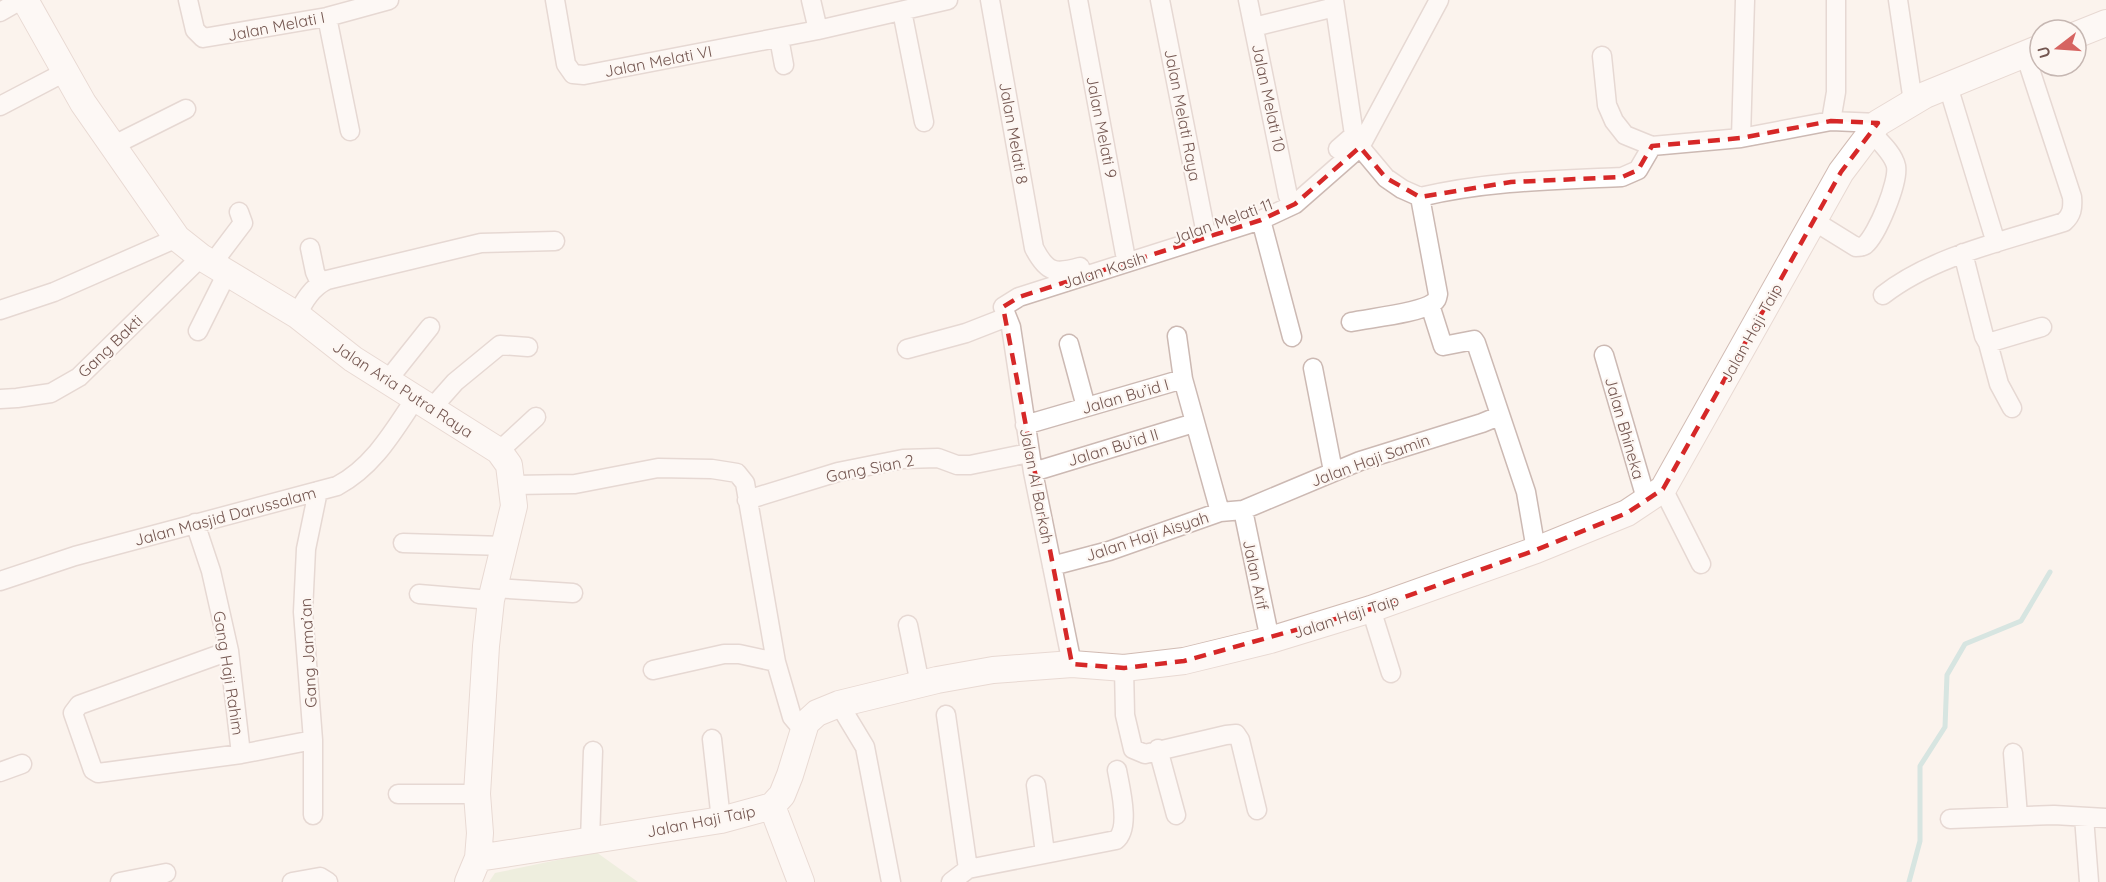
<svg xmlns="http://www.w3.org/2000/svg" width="2106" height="882" font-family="Quicksand,sans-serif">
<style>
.green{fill:#dde8cc}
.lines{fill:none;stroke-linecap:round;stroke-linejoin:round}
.stream{stroke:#aad4d2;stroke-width:5}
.street-casing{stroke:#ccb9b3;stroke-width:21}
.secondary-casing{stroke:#d1bbb3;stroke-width:28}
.street{stroke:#fff;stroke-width:18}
.secondary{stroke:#fff;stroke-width:26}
.marked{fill:none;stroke:#d62828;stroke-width:4.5;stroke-dasharray:12 8;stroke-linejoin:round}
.labels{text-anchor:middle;stroke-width:4.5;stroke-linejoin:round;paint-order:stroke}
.street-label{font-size:16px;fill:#745751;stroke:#fdf7f3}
</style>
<rect width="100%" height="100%" fill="#fbf3ed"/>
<!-- green -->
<path class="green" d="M596 852 638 882H489L495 873Z"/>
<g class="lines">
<!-- stream -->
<path class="stream" d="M1909 882 1920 841V766L1945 727 1947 675 1965 644 2021 621 2050 572"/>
<defs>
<path id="street" d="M188 0 195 30 203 38 327 17 389 0
M555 0 566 64 573 74 584 75 818 30 948 0
M811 0 818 30
M990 0 1034 248C1047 273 1055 274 1080 267
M1078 0 1125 254
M1160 0 1205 229
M1248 0 1288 196
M1334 0 1354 135 1338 149
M1898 0 1913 102
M902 11 924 122
M0 12 21 0
M327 17 350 131
M1254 27 1335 7
M779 38 784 65
M1602 56 1607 105 1614 121 1625 135 1652 146 1741 138 1831 121 1836 92V0
M1948 86 1996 243
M0 106 65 72
M1831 121 1878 123
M1741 138 1745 0
M112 146 186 109
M1420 197C1487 181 1554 180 1622 177L1638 170 1652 146
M1261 220 1292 337
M1814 221 1856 247C1860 247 1862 247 1865 245 1877 235 1899 182 1896 166 1893 153 1880 142 1871 132
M310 248 315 272 320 283
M1963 253 1984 336 1988 343 2042 327
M212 264 243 223 239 212
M1883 295C1933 256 2004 241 2064 222 2072 215 2073 208 2072 197L2025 54
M1430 305 1443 346 1474 340 1476 343 1526 492 1536 550
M0 310 54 292 177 238
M297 315C304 301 312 287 327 280L481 243 555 241
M1351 322C1370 318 1420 313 1433 303 1437 300 1437 299 1438 294L1420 197 1402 189 1386 178 1360 147
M198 331 227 273
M1988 343 1999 384 2012 408
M1069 344 1086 407
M907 349 966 333 1007 317
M1604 355 1647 502
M1313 368 1333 471
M1183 379 1220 512
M387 381 430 327
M0 399 17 398 51 393 79 377 201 257
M432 408 455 382 500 345 528 347
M1025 425 1183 379 1177 336
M499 451 536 417
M1033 472 1194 423
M513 485 575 484 658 468 712 469 731 472 737 473 745 483 776 662 792 717 803 730
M1663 489 1701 564
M747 500 838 472 903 459 938 458 957 465H970L1029 453
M1243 510 1270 640
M195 523 211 571 229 651 241 754
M403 543 504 546
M1052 566 1109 551 1220 512 1243 510 1360 461 1482 423 1499 416
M0 581 75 556 337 486C373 467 393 432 415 399
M494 588 573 593
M419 594 491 600
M1371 609 1391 673
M908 625 920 684
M229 651 79 705 73 713 93 770 98 773 241 754 313 740
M1072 664 1033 472 1011 327 1003 307 1019 297 1261 220 1295 204 1360 147 1439 0
M1124 668 1125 715 1133 749 1145 754 1226 735 1236 734 1240 740 1257 810
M653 670 724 654H739L776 662
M839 704 865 747 891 882
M946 715 968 869
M712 739 721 820
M1158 749 1176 815
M2013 753 2018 816
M0 772 22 764
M1036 785 1045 853
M398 794H477
M313 815V740L303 612 306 549 318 491
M2084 817 2089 882
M1950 819 2054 815 2106 818
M590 841 593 751
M120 882 166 873
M292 882 320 877 328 882
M951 882 968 869 1116 840C1131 828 1120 787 1117 770"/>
<path id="secondary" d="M25 0 83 103 177 238 201 257 297 315 353 359 499 451 509 465 514 506 491 600 486 646 477 794 480 833 478 858 468 882
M2076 35 2106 23
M772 806 801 882
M478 858 721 820 772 806 782 795 790 775 806 723 817 713 839 704 937 680 993 670 1072 664 1124 668 1184 661 1270 640 1371 609 1536 550 1627 513 1663 489 1841 172 1878 123 1925 95 2040 48"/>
</defs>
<!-- street casing -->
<use href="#street" class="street-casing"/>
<!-- secondary casing -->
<use href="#secondary" class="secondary-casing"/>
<!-- street -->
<use href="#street" class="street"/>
<!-- secondary -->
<use href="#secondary" class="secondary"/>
</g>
<!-- marked area -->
<path d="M0 0H2106V882H0ZM1831 121 1878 123 1841 172 1663 489 1627 513 1536 550 1371 609 1184 661 1124 668 1072 664 1003 307 1019 297 1261 220 1295 204 1360 147 1386 178 1420 197 1511 182 1622 177 1638 170 1652 146 1741 138Z" fill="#fbf3ed" fill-opacity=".55" fill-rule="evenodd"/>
<path class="marked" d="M1831 121 1878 123 1841 172 1663 489 1627 513 1536 550 1371 609 1184 661 1124 668 1072 664 1003 307 1019 297 1261 220 1295 204 1360 147 1386 178 1420 197 1511 182 1622 177 1638 170 1652 146 1741 138Z"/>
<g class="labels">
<!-- street labels -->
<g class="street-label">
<text transform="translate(276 26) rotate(-11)" y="6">Jalan Melati I</text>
<text transform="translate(658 61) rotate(-11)" y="6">Jalan Melati VI</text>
<text transform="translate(1269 98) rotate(78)" y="6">Jalan Melati 10</text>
<text transform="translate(1183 115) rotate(79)" y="6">Jalan Melati Raya</text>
<text transform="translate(1102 127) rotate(79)" y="6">Jalan Melati 9</text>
<text transform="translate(1014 133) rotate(80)" y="6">Jalan Melati 8</text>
<text transform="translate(1222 221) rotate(-20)" y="6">Jalan Melati 11</text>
<text transform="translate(1104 270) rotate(-18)" y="6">Jalan Kasih</text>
<text transform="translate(1751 333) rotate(-61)" y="6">Jalan Haji Taip</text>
<text transform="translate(110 346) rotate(-44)" y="6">Gang Bakti</text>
<text transform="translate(403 389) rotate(33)" y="6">Jalan Aria Putra Raya</text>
<text transform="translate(1125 396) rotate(-16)" y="6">Jalan Bu’id I</text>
<text transform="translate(1625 428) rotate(74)" y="6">Jalan Bhineka</text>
<text transform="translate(1113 447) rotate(-17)" y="6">Jalan Bu’id II</text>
<text transform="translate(1370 460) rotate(-20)" y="6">Jalan Haji Samin</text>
<text transform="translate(870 468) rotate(-11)" y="6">Gang Sian 2</text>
<text transform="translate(1037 486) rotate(79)" y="6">Jalan Al Barkah</text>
<text transform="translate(225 516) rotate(-15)" y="6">Jalan Masjid Darussalam</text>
<text transform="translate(1147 536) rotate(-18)" y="6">Jalan Haji Aisyah</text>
<text transform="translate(1256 575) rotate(78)" y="6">Jalan Arif</text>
<text transform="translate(1346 616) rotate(-18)" y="6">Jalan Haji Taip</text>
<text transform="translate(308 653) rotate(-93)" y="6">Gang Jama’an</text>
<text transform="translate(229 673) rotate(81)" y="6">Gang Haji Rahim</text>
<text transform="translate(701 821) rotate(-11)" y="6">Jalan Haji Taip</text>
</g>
</g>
<!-- north arrow -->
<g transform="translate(2058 48) rotate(253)"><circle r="28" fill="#fdf7f3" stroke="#c6b7b2" stroke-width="1.5"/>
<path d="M0-4.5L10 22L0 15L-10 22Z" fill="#d66461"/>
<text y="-9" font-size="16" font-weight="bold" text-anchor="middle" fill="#745751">U</text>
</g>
</svg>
